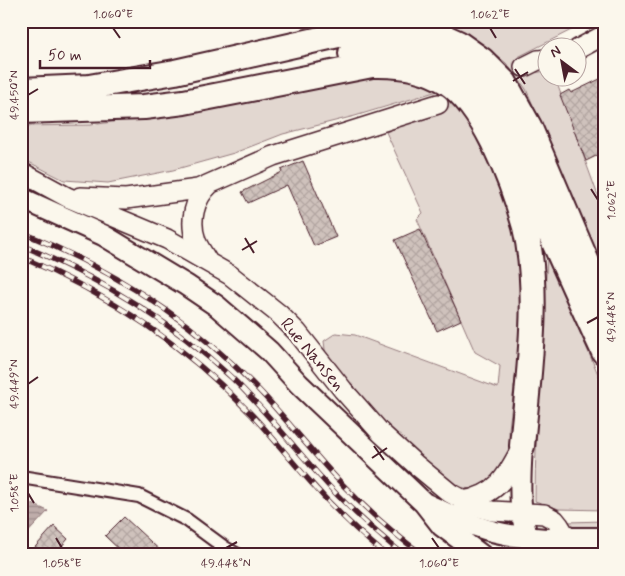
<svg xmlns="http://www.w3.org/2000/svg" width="625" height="576" font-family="Mynerve,sans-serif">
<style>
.green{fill:#e2d7d0;stroke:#967b7e}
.water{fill:url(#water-rules);stroke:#907477}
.building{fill:url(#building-cross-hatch);stroke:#4a1f2b}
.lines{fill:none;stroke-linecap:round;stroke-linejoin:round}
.secondary-tunnel{stroke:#d8ccc5;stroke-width:19;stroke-dasharray:19 9;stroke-linecap:butt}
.street-casing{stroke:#4a1f2b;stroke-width:16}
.secondary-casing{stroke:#4a1f2b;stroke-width:22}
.primary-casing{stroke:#4a1f2b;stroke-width:24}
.highway-casing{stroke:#4a1f2b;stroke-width:28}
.street{stroke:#fbf7ec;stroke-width:12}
.secondary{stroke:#fbf7ec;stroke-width:19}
.primary{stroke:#fbf7ec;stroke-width:20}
.highway{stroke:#fbf7ec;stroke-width:24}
.rail-casing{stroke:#4a1f2b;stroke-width:5.5}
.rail{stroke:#fbf7ec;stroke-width:4;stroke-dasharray:11;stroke-linecap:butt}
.ticks{fill:none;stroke:#4a1f2b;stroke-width:2}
.labels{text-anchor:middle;stroke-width:4.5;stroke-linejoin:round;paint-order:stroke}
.street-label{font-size:18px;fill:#4a1f2b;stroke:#fbf7ec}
.neatline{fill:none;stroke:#4a1f2b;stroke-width:2}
.ticks-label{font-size:12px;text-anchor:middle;fill:#4a1f2b}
</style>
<defs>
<pattern id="water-rules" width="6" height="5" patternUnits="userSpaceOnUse" patternTransform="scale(1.25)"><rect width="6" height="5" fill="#bfadaa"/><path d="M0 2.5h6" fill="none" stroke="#9d8c8b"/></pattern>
<pattern id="building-cross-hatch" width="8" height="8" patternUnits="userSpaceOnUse" patternTransform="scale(1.25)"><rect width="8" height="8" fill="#cfc2bc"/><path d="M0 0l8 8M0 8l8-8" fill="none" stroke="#b3a6a2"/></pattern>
</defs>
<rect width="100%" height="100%" fill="#fbf7ec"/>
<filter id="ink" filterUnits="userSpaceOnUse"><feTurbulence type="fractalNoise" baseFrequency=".02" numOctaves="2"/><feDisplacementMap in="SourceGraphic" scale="10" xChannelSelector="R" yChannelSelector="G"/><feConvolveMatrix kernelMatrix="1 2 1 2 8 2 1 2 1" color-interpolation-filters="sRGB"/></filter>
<g filter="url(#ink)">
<!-- green -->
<path class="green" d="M425 21H589L518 57 525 74 547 71 548 78H555L597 193 604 206V269L526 89 506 63 477 40 450 26Z
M376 73 416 75 441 90 355 116 283 134 234 153 173 170 108 183 64 180 21 158V126L91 125 182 112Z
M459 104 479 130 513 218 521 267 518 354 509 429 510 457 498 477 470 489 448 485 396 440 326 358 324 341 336 333 355 335 498 388 500 366 475 352 417 219 423 213 386 132Z
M547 256 604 388V510L559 509 535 501C535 420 543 338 547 256Z
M604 521V533L573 531 568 522Z"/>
<!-- water -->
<path class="water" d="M21 499 48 511 21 540Z"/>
<!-- building -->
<path class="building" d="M604 77V152L586 161 560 95 569 90 571 93Z
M303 161 336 237 314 246 287 185 248 203 242 192 282 172 281 170Z
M420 229 461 320 437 331 395 240Z
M124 517 165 555H125L105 536Z
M54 526 68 539 54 555H28Z"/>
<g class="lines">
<!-- secondary-tunnel -->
<path class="secondary-tunnel" d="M438 104 524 67"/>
<defs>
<path id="street" d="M21 477 139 496 187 520 225 548 238 555
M215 555 225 548"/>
<path id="secondary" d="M578 49 604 35
M524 67 538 60 548 59
M21 172 67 197 167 239 230 275 279 314 297 332 343 390 381 433 415 464 450 493 472 505 492 511 544 514 555 520 559 525 577 555
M80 197 126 199 198 189 273 156 438 104
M208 262C204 255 199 248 196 241 189 221 194 199 209 185
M462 501C497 496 507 476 522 447"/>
<path id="primary" d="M21 198 103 235 186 285 217 306 269 351 299 384 424 503 442 526 481 555
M522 446C520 482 516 522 536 555
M426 504C442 511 459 520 476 526 505 537 539 539 569 540"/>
<path id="highway" d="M351 53C362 51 373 48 385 48 411 47 439 54 460 69 500 97 530 186 549 231 567 271 585 312 604 352
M21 90 89 87 175 72 338 35 371 29 397 26 415 29 447 38 458 43 482 60 505 83 529 126 604 302
M21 111 144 107 184 102 372 65C437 63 465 86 493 142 506 169 517 198 525 227 541 294 528 378 522 446
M569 540H604"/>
</defs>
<!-- street casing -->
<use href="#street" class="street-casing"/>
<!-- secondary casing -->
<use href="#secondary" class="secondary-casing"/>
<!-- primary casing -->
<use href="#primary" class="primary-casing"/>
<!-- highway casing -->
<use href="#highway" class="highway-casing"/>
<!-- street -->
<use href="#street" class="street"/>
<!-- secondary -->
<use href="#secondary" class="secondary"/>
<!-- primary -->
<use href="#primary" class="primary"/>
<!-- highway -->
<use href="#highway" class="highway"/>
<defs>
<path id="rail" d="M21 232C107 267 187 316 252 383 284 415 311 452 343 485 367 510 394 534 423 555
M21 245C98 277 171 321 232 378 263 408 290 442 318 474 344 504 373 530 404 555
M21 257C109 294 186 346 252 415 271 435 288 457 307 478 331 506 357 531 386 555"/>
</defs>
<!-- rail casing -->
<use href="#rail" class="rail-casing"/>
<!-- rail -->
<use href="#rail" class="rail"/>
</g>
</g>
<!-- ticks -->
<path class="ticks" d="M113 28 120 38M490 28 496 38M515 69 525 84M513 81 528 72M28 95 38 89M591 189 598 200M245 238 254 253M242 250 257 241M587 323 598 317M28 384 38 377M374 446 384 460M372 458 387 448M28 493 34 503M56 538 62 548M432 538 439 548M226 548 237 542"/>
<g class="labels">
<!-- street labels -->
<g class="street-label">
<text transform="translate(313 354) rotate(50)" y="6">Rue Nansen</text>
</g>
</g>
<!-- margin -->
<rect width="625" height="576" fill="none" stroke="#fbf7ec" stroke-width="55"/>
<!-- north arrow -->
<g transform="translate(562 62) rotate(328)"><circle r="24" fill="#fbf7ec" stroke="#b4a19f"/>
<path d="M0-4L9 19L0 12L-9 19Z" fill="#4a1f2b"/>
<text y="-8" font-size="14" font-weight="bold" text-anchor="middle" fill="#4a1f2b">N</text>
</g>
<!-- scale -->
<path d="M40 60v8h110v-8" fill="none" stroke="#4a1f2b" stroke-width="2.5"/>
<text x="48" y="60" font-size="15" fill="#4a1f2b" stroke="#fbf7ec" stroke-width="4" paint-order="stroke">50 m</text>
<rect x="28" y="28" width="570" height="520" class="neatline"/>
<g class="ticks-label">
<text x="113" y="18">1.060°E</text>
<text x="490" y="18">1.062°E</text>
<text transform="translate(14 95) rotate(-90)" y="4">49.450°N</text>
<text transform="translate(611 200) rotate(-90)" y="4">1.062°E</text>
<text transform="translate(611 317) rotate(-90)" y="4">49.448°N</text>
<text transform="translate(14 384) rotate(-90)" y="4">49.449°N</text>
<text transform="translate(14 493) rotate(-90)" y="4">1.058°E</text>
<text x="62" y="567">1.058°E</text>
<text x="226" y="567">49.448°N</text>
<text x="439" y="567">1.060°E</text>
</g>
</svg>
